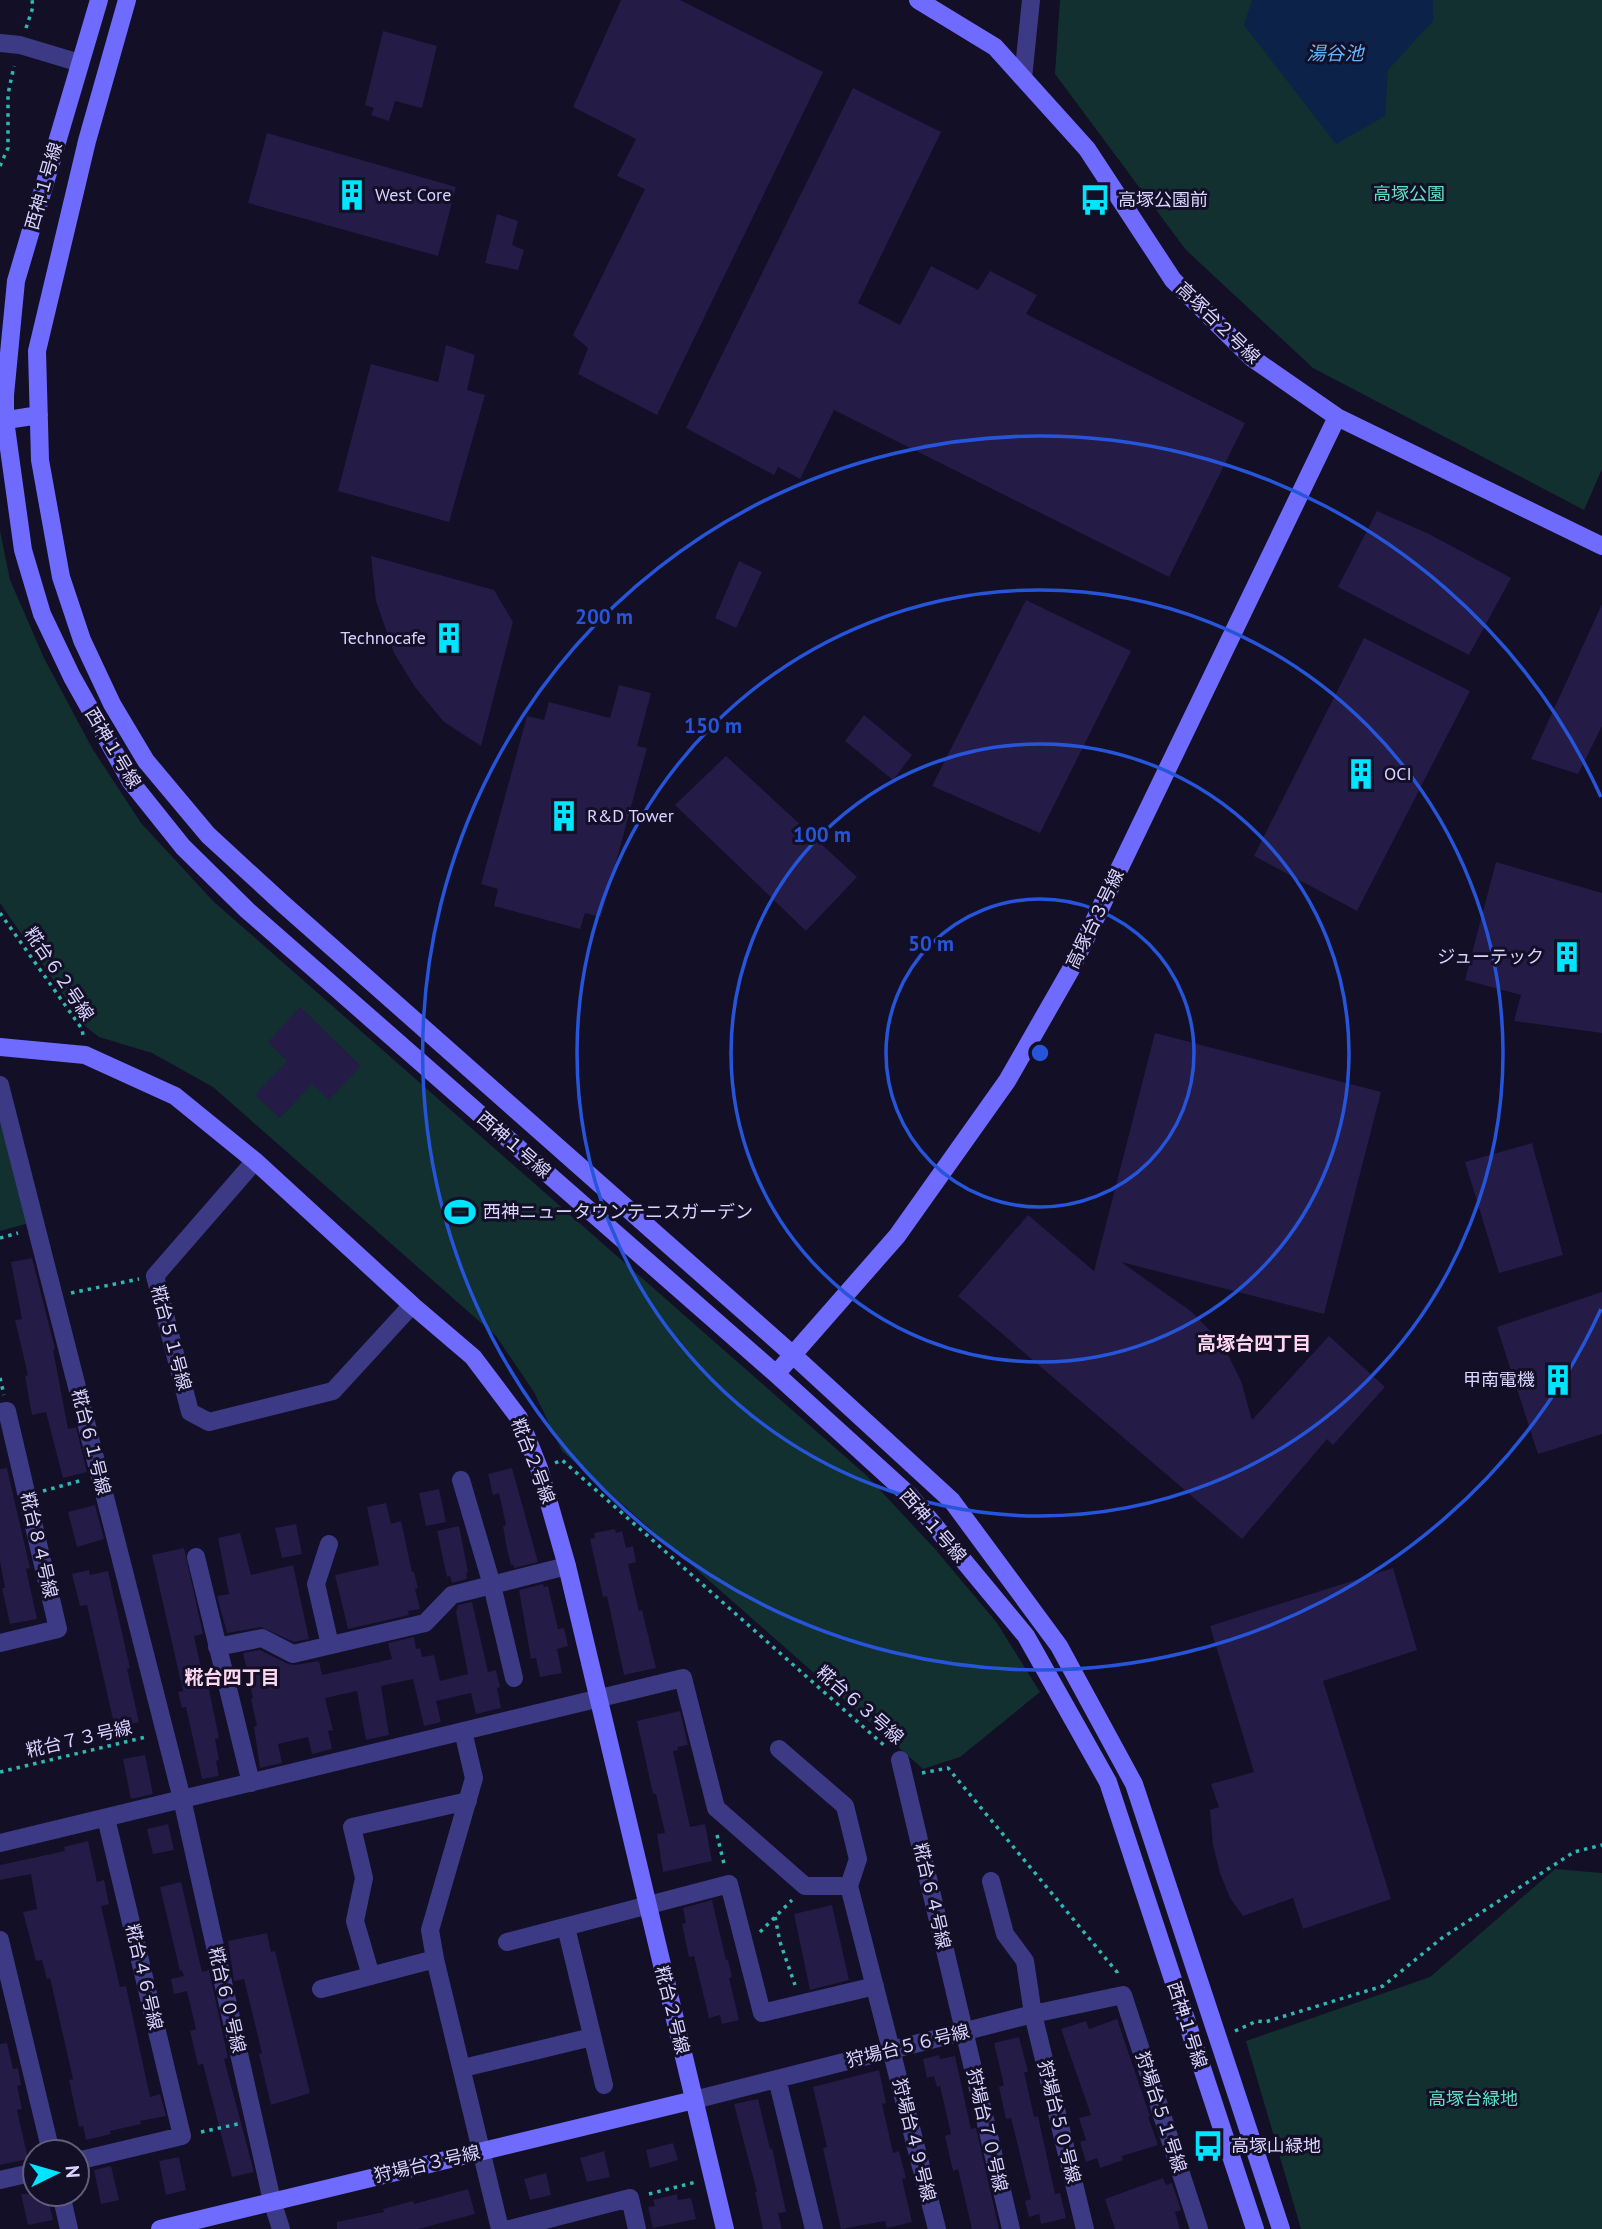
<svg xmlns="http://www.w3.org/2000/svg" width="1602" height="2229" font-family="'PT Sans','Noto Sans JP',sans-serif">
<style>
.green{fill:#12302f}
.water{fill:#0c2248}
.building{fill:#241b47}
.lines{fill:none;stroke-linecap:round;stroke-linejoin:round}
.path{stroke:#2fb8b0;stroke-width:3.5;stroke-dasharray:3.5 5;stroke-linecap:butt}
.street{stroke:#3d3a85;stroke-width:18}
.secondary{stroke:#6f6bff;stroke-width:18}
.ring{fill:none;stroke:#2655da;stroke-width:3.5}
.labels{text-anchor:middle;stroke-width:6;stroke-linejoin:round;paint-order:stroke}
.street-label{font-size:18px;fill:#d9d4ff;stroke:#130f26}
.park-label{font-size:18px;fill:#5fe0c0;stroke:#130f26}
.poi-label{font-size:18px;fill:#d9d4ff;stroke:#130f26;text-anchor:start}
.water-label{font-size:19px;font-style:italic;fill:#62b6ff;stroke:#130f26}
.neighbourhood-label{font-size:19px;font-weight:bold;fill:#ffd6f0;stroke:#130f26}
.centre{fill:#2655da;stroke:#130f26;stroke-width:3.5}
.ring-label{font-size:21px;text-anchor:middle;font-weight:bold;fill:#2655da;stroke:#130f26;stroke-width:6;stroke-linejoin:round;paint-order:stroke}
</style>
<rect width="100%" height="100%" fill="#130f26"/>
<!-- green -->
<path class="green" d="M1060 0H1602V469L1584 510 1313 368 1186 250 1055 74Z
M0 531 10 580 44 658 92 748 141 823 213 901 866 1475 935 1549 997 1623 1040 1692 960 1757 923 1769 562 1451 534 1392 496 1336 213 1087 152 1053 99 1037 86 1027 0 903Z
M0 1114 29 1223 0 1231Z
M1555 1869 1602 1873V2229H1301L1246 2041 1430 1977Z"/>
<!-- water -->
<path class="water" d="M1252 0H1433V21L1388 70 1385 116 1336 144 1244 25Z"/>
<!-- building -->
<path class="building" d="M621 0H680L823 72 657 415 578 374 588 348 573 335 645 189 617 176 636 139 573 107Z
M383 31 437 46 422 108 395 101 389 121 371 115 374 108 365 105Z
M853 88 941 132 858 303 900 325 931 266 978 290 990 271 1037 295 1026 314 1245 423 1169 577 834 410 800 479 778 467 774 475 686 428Z
M267 133 456 187 438 256 248 203Z
M497 214 518 221 512 245 524 250 518 270 485 263Z
M446 345 475 355 467 390 485 395 449 522 338 491 371 364 438 382Z
M1377 511 1429 534 1511 578 1469 655 1338 587Z
M371 556 494 590 513 622 481 746 444 722 415 687 394 653 376 601Z
M739 561 762 572 736 628 715 618Z
M1026 600 1131 651 1040 833 932 786Z
M1602 604V726L1578 774 1531 759Z
M1364 638 1470 691 1357 911 1254 856Z
M619 685 651 693 637 746 647 748 601 917 585 913 580 929 494 906 498 889 481 884 527 716 544 720 549 702 610 718Z
M864 715 912 755 893 780 845 741Z
M726 756 857 877 806 931 675 805Z
M1496 862 1602 893V1033L1514 1021 1521 995 1465 980Z
M300 1007 361 1066 329 1100 312 1084 280 1118 255 1095 287 1061 268 1042Z
M1155 1033 1381 1092 1324 1314 1121 1262 1192 1312 1222 1343 1241 1381 1252 1420 1329 1336 1385 1387 1333 1445 1327 1439 1242 1539 958 1296 1028 1215 1094 1271Z
M1532 1143 1563 1255 1499 1273 1465 1162Z
M32 1258 55 1349 53 1350 68 1429 76 1427 87 1472 63 1478 46 1412 32 1415 25 1376 28 1375 15 1320 22 1319 11 1262Z
M1602 1292V1434L1538 1454 1497 1327Z
M7 1468 30 1568 26 1569 37 1619 10 1624 2 1588H5L0 1561V1469Z
M512 1468 538 1562 514 1568V1565H511L507 1549 503 1526 506 1525 499 1493 493 1495 488 1474Z
M439 1489 446 1522 426 1526 419 1493Z
M386 1503 391 1524 401 1521 412 1572H414L418 1588 415 1589 420 1609 408 1611 409 1615 348 1629 335 1575 379 1565 367 1507Z
M95 1505 104 1539 77 1547 68 1512Z
M296 1524 302 1554 282 1558 275 1528Z
M459 1526 468 1572 466 1573 467 1579 452 1583 450 1576 447 1577 437 1531Z
M615 1529 616 1533 622 1531 626 1548 633 1546 636 1562 628 1564 639 1611 642 1610 656 1668 624 1675 607 1596 603 1597 590 1539 595 1538 594 1533Z
M240 1533 251 1575 293 1565 309 1639 294 1642 261 1627 227 1633 217 1596 229 1594 218 1538Z
M184 1548 203 1634 194 1636 205 1686 208 1685 219 1738 215 1739 219 1760 216 1761 219 1776 202 1779 186 1707 182 1708 178 1692 183 1691 152 1555Z
M1393 1568 1417 1650 1323 1681 1391 1899 1303 1929 1293 1898 1243 1916 1230 1898 1220 1873 1213 1845 1210 1810 1219 1807 1211 1784 1254 1772 1210 1626Z
M89 1570 90 1575 108 1571 130 1668 127 1669 139 1722 115 1728 87 1605 80 1606 72 1574Z
M543 1584 544 1587 548 1586 558 1629 564 1628 568 1646 557 1649 562 1673 540 1677 536 1658 531 1659 519 1590Z
M472 1602 488 1672 496 1670 500 1687 497 1688 501 1708 476 1714 471 1693 436 1701 441 1722 424 1726 413 1679 381 1686 389 1735 366 1740 357 1691 325 1698 333 1730 328 1731 332 1749 312 1754 308 1737 278 1744 282 1763 260 1768 254 1727 257 1726 251 1699 253 1698 243 1653 260 1650 288 1664 295 1665 319 1661 322 1675 392 1659 388 1643 414 1637 416 1649 420 1648 422 1657 434 1655 440 1681 468 1674 456 1612 458 1605Z
M680 1711 688 1745 677 1747 678 1750 673 1751 690 1827 705 1824 712 1861 663 1872 657 1834 665 1833 656 1794H653L637 1721Z
M145 1755 153 1794 131 1799 123 1759Z
M168 1824 174 1850 153 1854 147 1829Z
M88 1841 97 1882 104 1880 109 1904 101 1906 120 1987 126 1986 150 2097 160 2094 166 2116 140 2121 141 2124 110 2131 111 2134 86 2140 83 2126 79 2127 69 2080 73 2079 50 1978 47 1979 42 1960 36 1961 23 1912 37 1909 31 1874 0 1880V1865L65 1851 64 1847Z
M181 1882 202 1972 209 1970 228 2058 224 2059 254 2172 232 2177 203 2064 198 2065 190 2031 196 2029 187 1991 174 1994 171 1979 184 1976 182 1970 180 1971 160 1887Z
M712 1900 726 1960H728L732 1977 729 1978 739 2020 722 2024 720 2015 709 2018 694 1956 689 1957 682 1924 686 1923 683 1908Z
M832 1905 849 1980 810 1990 794 1914Z
M267 1933 271 1952 275 1951 310 2093 271 2105 259 2054 262 2053 244 1979 234 1981 228 1941Z
M1117 2019 1150 2116 1148 2117 1158 2145 1122 2156 1123 2160 1100 2168 1097 2158 1086 2162 1080 2142 1086 2140 1079 2118 1091 2115 1061 2029 1086 2021 1089 2029Z
M1019 2037 1028 2072H1024L1034 2117 1038 2116 1055 2194 1060 2193 1066 2218 1041 2224 1039 2214 1029 2217 1025 2201 1031 2199 1011 2118 1006 2119 999 2087 1004 2085 994 2043Z
M7 2043 13 2069 18 2068 21 2085 17 2086 22 2109 17 2110 28 2159 0 2165V2044Z
M939 2055 940 2059 955 2056 971 2129 976 2128 999 2229H972L958 2169 953 2171 945 2136 951 2134 940 2086 937 2087 934 2076 927 2078 923 2059Z
M879 2070 886 2103 882 2104 893 2153 899 2151 906 2178 902 2179 912 2222 887 2228 885 2221 841 2229 823 2148 827 2147 813 2087Z
M758 2099 770 2149 772 2148 786 2212 778 2213 782 2229H763L755 2192H757L734 2104Z
M673 2143 678 2160 650 2168 646 2150Z
M604 2151 610 2177 587 2182 580 2158Z
M179 2157 186 2190 166 2195 159 2161Z
M111 2166 119 2200 101 2204 94 2170Z
M546 2173 551 2195 530 2200 524 2179Z
M1163 2178 1166 2185 1172 2183 1181 2210 1175 2212 1180 2229H1115L1105 2199Z
M468 2189 475 2214 418 2229H337V2222L384 2212 383 2209 413 2201 414 2204Z
M21 2194H47L53 2220 28 2225Z
M677 2194 678 2200 691 2198 696 2219 653 2228 648 2207 655 2206 653 2200Z"/>
<g class="lines">
<!-- path -->
<path class="path" d="M26 28 33 7 32 0
M0 166 8 148V94L14 66
M0 913 82 1029 83 1035
M0 1238 18 1233
M71 1293 139 1279
M0 1378 4 1395
M555 1463 562 1460 886 1747
M43 1491 83 1480
M0 1772 146 1737
M922 1773 948 1768 1117 1972 1118 1977
M717 1835 725 1868
M775 1917 780 1942 795 1985
M760 1932 792 1900
M1235 2031 1257 2021 1265 2022 1383 1986 1442 1938 1574 1852 1602 1845
M201 2132 238 2124
M649 2194 696 2182"/>
<!-- street -->
<path class="street" d="M0 43 20 45 80 63
M1023 78 1031 0
M0 1085 182 1799 272 2201 281 2229
M255 1161 155 1276 190 1412 209 1422 333 1391 412 1305
M0 1412 7 1411 58 1629 0 1643
M461 1480 492 1585 514 1678
M329 1544 316 1584 330 1645
M196 1557 251 1783
M217 1647 262 1638 293 1654 425 1623 452 1595 567 1566
M463 1731 474 1778 430 1930 435 1959 500 2229
M779 1749 845 1806 858 1859 849 1886
M900 1760 1011 2229
M0 1843 683 1678 716 1808 805 1886H849L937 2229
M991 1881 1005 1934 1025 1961 1033 2014 1085 2229
M566 1927 604 2085
M0 1940 51 2152
M507 1942 729 1884 762 2013 875 1986
M371 1976 355 1921 364 1878 352 1827 468 1801
M321 1989 435 1959
M463 2068 592 2037
M777 2079 814 2229
M694 2100 1033 2014 1123 1995 1199 2229
M77 2161 182 2136 106 1818
M0 2180 35 2172
M61 2194 69 2229
M510 2229 630 2198 637 2229"/>
<!-- secondary -->
<path class="secondary" d="M99 0 16 281 5 395V420L23 550 42 614 72 677 131 782 183 847 247 910 776 1374 910 1496 1026 1636 1108 1782 1255 2229
M127 0 87 141 37 351 40 460 61 577 82 640 112 704 146 761 208 835 282 903 793 1355 952 1501 1059 1646 1134 1784 1281 2229
M918 0 995 47 1087 149 1173 280 1252 358 1337 417 1602 546
M0 421 39 415
M0 1047 85 1055 175 1096 255 1161 412 1305 473 1357 519 1418 539 1468 567 1566 725 2229
M776 1374 897 1236 1007 1081 1070 971 1337 417
M160 2229 694 2100"/>
</g>
<!-- distance rings -->
<g class="ring">
<circle cx="1040" cy="1053" r="154"/>
<circle cx="1040" cy="1053" r="309"/>
<circle cx="1040" cy="1053" r="463"/>
<path d="M1601 1309A617 617 0 1 1 1601 797"/>
</g>
<!-- icons -->
<defs>
<symbol id="building-bare" viewBox="-9 -9 18 18"><path d="M-4-6H4V6H1V3H-1V6H-4ZM-2.5-4.3h1.7v1.8h-1.7ZM.8-4.3h1.7v1.8H.8ZM-2.5-1h1.7V.8h-1.7ZM.8-1h1.7V.8H.8Z" fill="#00e5ff" stroke="#130f26" stroke-width="2.5" paint-order="stroke"/></symbol>
<symbol id="bus-bare" viewBox="-9 -9 18 18"><path d="M-5-6H5V4H4V6H2V4H-2V6H-4V4H-5ZM-3.5-4V0h7V-4ZM-3.5 1.2v1.5H-2V1.2ZM2 1.2v1.5H3.5V1.2Z" fill="#00e5ff" stroke="#130f26" stroke-width="2.5" paint-order="stroke"/></symbol>
<symbol id="stadium-bare" viewBox="-9 -9 18 18"><path d="M0-5a6.5 5 0 1 0 0 10a6.5 5 0 1 0 0-10ZM-3.5-1.8h7v3.6h-7Z" fill="#00e5ff" stroke="#130f26" stroke-width="2.5" paint-order="stroke"/></symbol>
</defs>
<g fill-rule="evenodd">
<use href="#building-bare" x="330" y="173" width="44" height="44"/>
<use href="#bus-bare" x="1073" y="178" width="44" height="44"/>
<use href="#building-bare" x="427" y="616" width="44" height="44"/>
<use href="#building-bare" x="1339" y="752" width="44" height="44"/>
<use href="#building-bare" x="542" y="794" width="44" height="44"/>
<use href="#building-bare" x="1545" y="935" width="44" height="44"/>
<use href="#stadium-bare" x="438" y="1190" width="44" height="44"/>
<use href="#building-bare" x="1536" y="1358" width="44" height="44"/>
<use href="#bus-bare" x="1186" y="2124" width="44" height="44"/>
</g>
<g class="labels">
<!-- street labels -->
<g class="street-label">
<text transform="translate(44 186) rotate(-74)" y="6">西神１号線</text>
<text transform="translate(1218 323) rotate(44)" y="6">高塚台２号線</text>
<text transform="translate(113 748) rotate(59)" y="6">西神１号線</text>
<text transform="translate(1095 919) rotate(-64)" y="6">高塚台３号線</text>
<text transform="translate(59 974) rotate(56)" y="6">糀台６２号線</text>
<text transform="translate(514 1145) rotate(41)" y="6">西神１号線</text>
<text transform="translate(171 1338) rotate(75)" y="6">糀台５１号線</text>
<text transform="translate(91 1442) rotate(76)" y="6">糀台６１号線</text>
<text transform="translate(533 1461) rotate(69)" y="6">糀台２号線</text>
<text transform="translate(933 1526) rotate(49)" y="6">西神１号線</text>
<text transform="translate(39 1545) rotate(77)" y="6">糀台８４号線</text>
<text transform="translate(860 1705) rotate(41)" y="6">糀台６３号線</text>
<text transform="translate(79 1739) rotate(-13)" y="6">糀台７３号線</text>
<text transform="translate(932 1896) rotate(77)" y="6">糀台６４号線</text>
<text transform="translate(144 1977) rotate(77)" y="6">糀台４６号線</text>
<text transform="translate(227 2000) rotate(77)" y="6">糀台６０号線</text>
<text transform="translate(672 2010) rotate(76)" y="6">糀台２号線</text>
<text transform="translate(1187 2025) rotate(72)" y="6">西神１号線</text>
<text transform="translate(908 2046) rotate(-14)" y="6">狩場台５６号線</text>
<text transform="translate(1161 2112) rotate(72)" y="6">狩場台５１号線</text>
<text transform="translate(1059 2122) rotate(76)" y="6">狩場台５０号線</text>
<text transform="translate(987 2130) rotate(77)" y="6">狩場台７０号線</text>
<text transform="translate(914 2140) rotate(76)" y="6">狩場台４９号線</text>
<text transform="translate(427 2164) rotate(-13)" y="6">狩場台３号線</text>
</g>
<!-- park labels -->
<g class="park-label">
<text x="1409" y="200">高塚公園</text>
<text x="1473" y="2105">高塚台緑地</text>
</g>
<!-- poi labels -->
<g class="poi-label">
<text x="375" y="201">West Core</text>
<text x="1118" y="206">高塚公園前</text>
<text x="426" y="644" text-anchor="end">Technocafe</text>
<text x="1384" y="780">OCI</text>
<text x="587" y="822">R&amp;D Tower</text>
<text x="1544" y="963" text-anchor="end">ジューテック</text>
<text x="483" y="1218">西神ニュータウンテニスガーデン</text>
<text x="1535" y="1386" text-anchor="end">甲南電機</text>
<text x="1231" y="2152">高塚山緑地</text>
</g>
<!-- water labels -->
<g class="water-label">
<text x="1335" y="60">湯谷池</text>
</g>
<!-- neighbourhood labels -->
<g class="neighbourhood-label">
<text x="1254" y="1350">高塚台四丁目</text>
<text x="232" y="1684">糀台四丁目</text>
</g>
</g>
<circle cx="1040" cy="1053" r="10" class="centre"/>
<g class="ring-label">
<text x="604" y="624">200 m</text>
<text x="713" y="733">150 m</text>
<text x="822" y="842">100 m</text>
<text x="931" y="951">50 m</text>
</g>
<!-- north arrow -->
<g transform="translate(56 2173) rotate(85)"><circle r="33" fill="#130f26" stroke="#625e7d" stroke-width="2"/>
<path d="M0-5L12 26L0 18L-12 26Z" fill="#00e5ff"/>
<text y="-10" font-size="19" font-weight="bold" text-anchor="middle" fill="#d9d4ff">N</text>
</g>
</svg>
